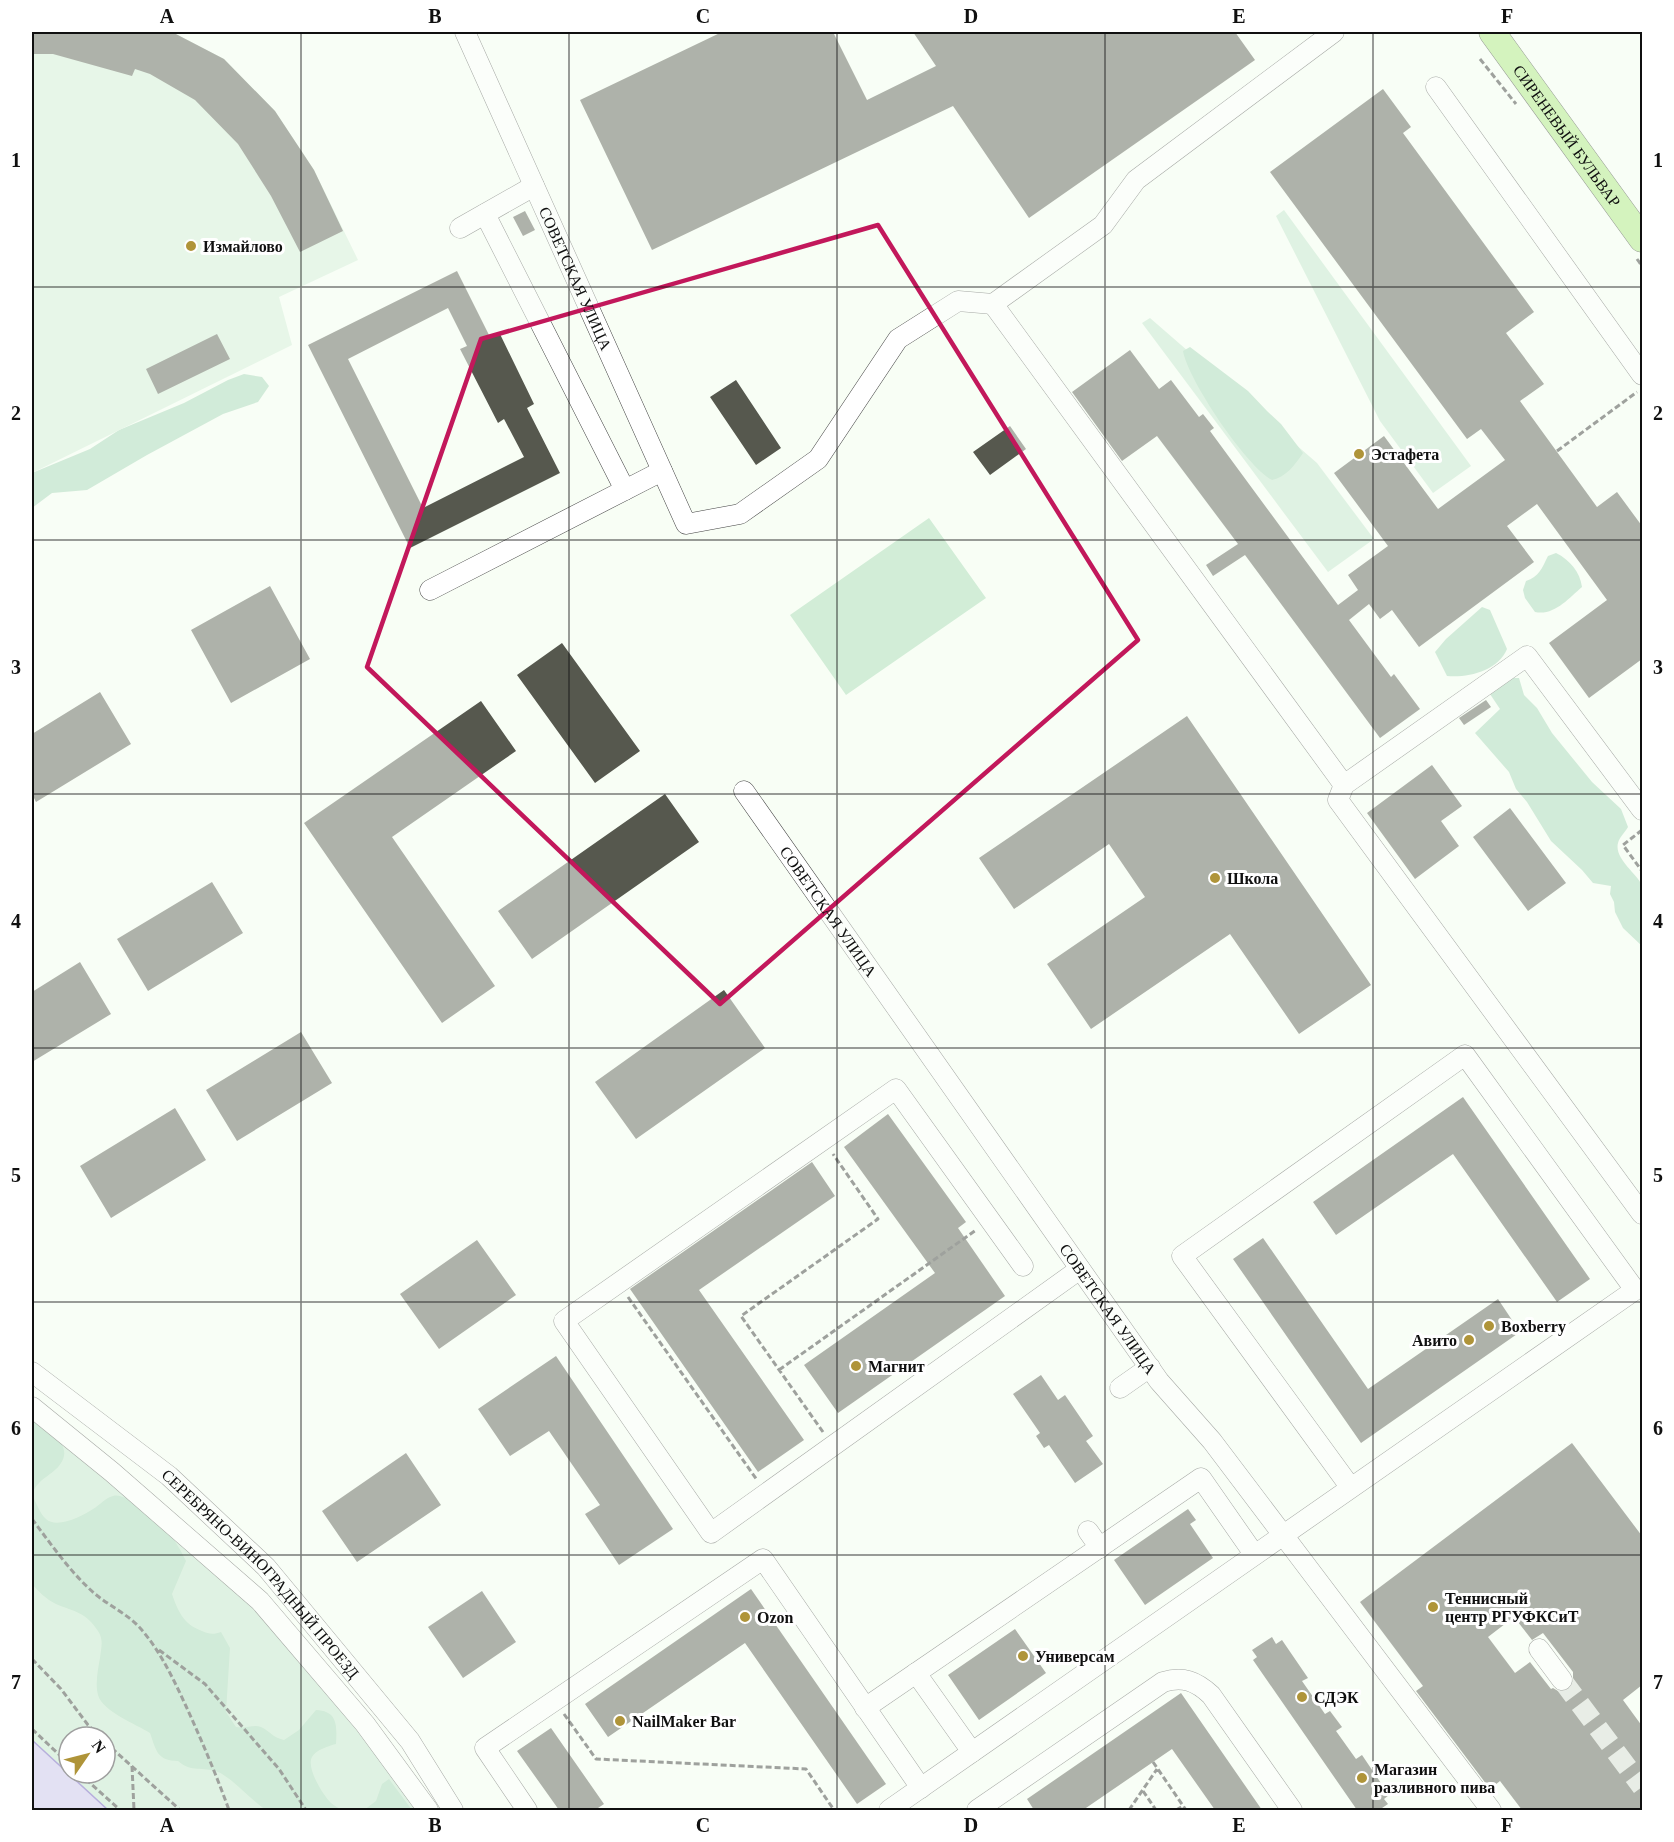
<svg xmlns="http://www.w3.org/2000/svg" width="1674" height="1842" font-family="Georgia,serif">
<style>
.green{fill:#c2e5cc;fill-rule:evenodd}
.forest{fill:#a3d4b5}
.pitch{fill:#d2edd7}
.water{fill:#c9bfef;stroke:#6850bd;stroke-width:1.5}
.building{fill:#56584e;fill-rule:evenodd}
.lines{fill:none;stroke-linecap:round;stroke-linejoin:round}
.minor-tunnel{stroke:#d5dad3;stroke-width:20;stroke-dasharray:20 10;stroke-linecap:butt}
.minor-casing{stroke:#434343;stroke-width:21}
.major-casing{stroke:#212121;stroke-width:27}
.path{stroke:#323232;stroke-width:3;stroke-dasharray:6 3;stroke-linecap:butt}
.minor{stroke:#fff;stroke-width:20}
.major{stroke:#a9e77b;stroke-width:26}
.marked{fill:none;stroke:#c2185b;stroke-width:4.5;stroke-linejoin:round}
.grid{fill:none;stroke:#101010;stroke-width:1.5;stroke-opacity:0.55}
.poi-dot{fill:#af9439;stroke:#fff;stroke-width:2}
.labels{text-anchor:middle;stroke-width:6;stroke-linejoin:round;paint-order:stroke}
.street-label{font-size:16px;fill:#101010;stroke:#fff}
.poi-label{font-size:16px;font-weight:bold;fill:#101010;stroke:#fff;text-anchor:start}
.neatline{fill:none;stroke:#101010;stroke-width:2}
.grid-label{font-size:20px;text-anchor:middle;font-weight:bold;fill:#101010}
</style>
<rect width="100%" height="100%" fill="#f8fef5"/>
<!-- green -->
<path class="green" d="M1284 210 1471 466 1433 493 1380 421 1276 216Z
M1150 318 1317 463 1374 539 1328 572 1142 323Z
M32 1423 153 1511 254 1605 357 1727 420 1810H108L32 1740ZM69 1737H105V1773H69Z"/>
<!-- forest -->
<path class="forest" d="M1190 347 1248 391 1267 411 1281 424 1303 453C1295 465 1286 477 1272 480 1246 466 1188 380 1183 351Z
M244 374 262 377 269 386 258 402 223 414 147 455 87 490 52 493 32 508V473L90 449 119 430 184 403 228 380Z
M1556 553C1570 560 1580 572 1582 587 1568 599 1554 616 1535 612L1525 598 1523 590 1526 581C1539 577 1542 568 1548 556Z
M1482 607 1490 610 1507 649C1498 671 1468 678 1447 676L1435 652 1446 639Z
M1510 678H1519L1524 695 1537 708 1552 733 1592 782 1621 809 1628 827C1625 832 1619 838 1618 843 1614 858 1636 873 1642 885V946L1623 928 1615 912 1614 902 1610 894 1611 886 1593 883 1582 870 1551 841 1527 802 1516 789 1509 772 1475 733 1500 709 1490 694Z
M32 1420C45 1428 74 1443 61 1463 53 1476 37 1478 32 1495Z
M32 1495C36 1502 40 1514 46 1519 57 1529 83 1516 93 1509 100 1505 105 1498 113 1496 120 1494 127 1499 134 1502 158 1516 174 1536 186 1561L172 1594C178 1611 183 1624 202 1631 209 1634 213 1635 221 1632L230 1648 226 1712 236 1727C245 1729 254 1724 261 1727 271 1732 272 1737 284 1740L299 1730 316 1710C338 1711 337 1726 336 1744 328 1746 316 1750 312 1757 306 1768 323 1795 331 1803 334 1806 339 1808 343 1810H266C252 1801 231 1777 218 1772 202 1766 192 1773 178 1761 157 1761 156 1750 150 1733 136 1724 103 1712 98 1695 95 1684 98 1669 100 1658 101 1648 104 1640 98 1631 86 1612 75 1612 56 1604 46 1599 39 1592 32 1584Z
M389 1779 412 1810H364L376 1801 382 1784Z"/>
<!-- pitch -->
<path class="pitch" d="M32 32H172L224 59 275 111 314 170 358 260 279 297 292 345 32 473Z
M929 518 986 598 846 695 790 615Z"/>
<!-- water -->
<path class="water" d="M32 1740 108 1810H32Z"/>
<!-- building -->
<path class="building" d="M32 32H172L224 59 275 111 314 170 343 231 300 252 271 196 238 144 195 100 150 74 135 69 132 76 53 54H32Z
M722 32H833L867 100 936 66 913 32H1235L1255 60 1029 218 953 106 652 250 580 100Z
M1383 89 1411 127 1403 133 1534 312 1506 333 1544 384 1520 401 1597 507 1617 492 1642 526V659L1589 698 1549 643 1607 600 1537 504 1507 526 1534 562 1419 647 1392 610 1380 619 1369 604 1349 620 1391 677 1394 674 1420 709 1380 738 1245 555 1213 576 1206 565 1238 544 1157 436 1122 461 1072 392 1130 350 1159 389 1171 380 1199 417 1203 414 1214 428 1210 431 1338 605 1358 590 1348 575 1388 546 1334 473 1384 436 1438 509 1505 460 1481 429 1467 439 1270 172Z
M525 211 535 230 523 236 513 217Z
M457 271 490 337 499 332 534 404 527 408 560 473 410 548 308 345ZM448 308 467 346 460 349 498 423 504 419 524 457 423 508 348 359Z
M217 334 230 359 158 394 146 369Z
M736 380 781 448 756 465 710 397Z
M1010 426 1026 449 990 475 973 452Z
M270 586 310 659 231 703 191 630Z
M562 643 640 751 595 783 517 675Z
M100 692 131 744 36 802 32 794V734Z
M1486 700 1491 707 1464 725 1459 718Z
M481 701 516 751 392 837 495 986 442 1023 304 823Z
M1187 716 1371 985 1299 1034 1230 934 1091 1029 1047 964 1145 897 1109 844 1014 909 979 858Z
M1432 765 1462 806 1441 821 1459 846 1415 879 1367 813Z
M665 794 699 842 532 959 498 911Z
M1510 808 1566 883 1528 911 1473 837Z
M212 882 243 933 148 991 117 939Z
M80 962 111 1014 32 1062V992Z
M724 990 765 1048 636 1139 595 1082Z
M301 1032 332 1083 237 1141 206 1090Z
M1463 1097 1590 1279 1557 1302 1453 1154 1336 1235 1313 1202Z
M175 1108 206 1160 111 1218 80 1166Z
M888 1114 966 1222 958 1228 1005 1296 838 1413 804 1365 935 1273 844 1147Z
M812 1162 835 1196 699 1290 804 1440 758 1472 630 1289Z
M1263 1238 1368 1389 1498 1299 1520 1332 1361 1443 1233 1259Z
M477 1240 516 1295 439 1349 400 1294Z
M556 1356 673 1529 619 1565 585 1514 600 1505 549 1431 510 1456 478 1409Z
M1041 1375 1058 1400 1065 1395 1093 1436 1086 1441 1103 1464 1075 1483 1049 1445 1044 1448 1036 1436 1040 1433 1013 1394Z
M1572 1443 1642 1536V1685L1623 1700 1642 1726V1810H1522L1500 1781 1490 1789 1416 1691 1423 1686 1360 1602ZM1514 1617 1532 1640 1543 1633 1573 1672V1684L1569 1690 1563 1692 1558 1691 1553 1688 1551 1689 1530 1662 1515 1673 1488 1637Z
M406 1453 441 1505 357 1562 322 1511Z
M1188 1509 1196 1520 1190 1524 1213 1558 1145 1605 1114 1560Z
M751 1589 886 1784 857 1804 745 1643 608 1737 585 1704Z
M482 1591 516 1642 463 1678 428 1627Z
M1015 1629 1046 1673 979 1720 948 1675Z
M1272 1637 1276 1644 1282 1640 1308 1678 1302 1681 1325 1714 1330 1711 1342 1727 1336 1731 1356 1759 1362 1755 1389 1795 1384 1799 1388 1804 1379 1810H1357L1253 1660 1257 1657 1252 1650Z
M1181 1693 1262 1810H1215L1172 1749 1083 1810H1034L1027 1799Z
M551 1728 604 1804 595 1810H559L517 1751Z"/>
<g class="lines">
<!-- minor-tunnel -->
<path class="minor-tunnel" d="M1562 1680 1642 1787"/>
<defs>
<g id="minor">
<path id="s1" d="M465 32 686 524 740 514 818 459 898 339 958 301 993 304"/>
<path d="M1334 32 1136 180 1103 225 993 304 1344 785 1527 656 1642 810"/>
<path d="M1436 87 1642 375"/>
<path d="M485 214 625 490"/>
<path d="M460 228 534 186"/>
<path d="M430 590 662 471"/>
<path d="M1344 785 1338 800 1642 1214"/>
<path id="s2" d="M744 791 1159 1381 1212 1441 1491 1810"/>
<path d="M1023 1266 896 1089 564 1321 711 1533 1080 1269"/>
<path id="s3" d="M32 1372 169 1476 266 1567 410 1741 453 1810"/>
<path d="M1120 1388 1150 1367"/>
<path d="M32 1407 112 1472 260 1601 365 1724 428 1810"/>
<path d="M1088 1531 1100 1548"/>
<path d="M1539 1649 1562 1680"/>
<path d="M916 1673 972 1752"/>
<path d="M865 1708 1201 1478 1254 1554"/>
<path d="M527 1810 485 1748 763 1559 921 1788"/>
<path d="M889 1810 1635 1290 1465 1055 1182 1256 1351 1488"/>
<path d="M977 1810 1163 1682C1183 1676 1196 1681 1211 1695L1292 1810"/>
</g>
<g id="major">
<path id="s4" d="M1492 32 1642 239"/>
</g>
</defs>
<!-- minor casing -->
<use href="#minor" class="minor-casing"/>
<!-- major casing -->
<use href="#major" class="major-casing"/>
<!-- path -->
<path class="path" d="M1480 59 1516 104
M1637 259 1642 266
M1557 451 1637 392
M1642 830 1623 845 1642 871
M628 1297 757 1480
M779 1370 976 1230
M823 1432 741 1316 878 1219 833 1154
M32 1519C51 1544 70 1572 94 1593 109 1606 128 1614 141 1629 160 1651 173 1678 185 1704 201 1739 216 1774 229 1810
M159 1650 205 1684 279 1769 306 1810
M32 1659 61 1689 88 1725 100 1737
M564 1714 596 1759 806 1769 834 1810
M32 1729 69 1764
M105 1742 180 1810
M1153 1762 1186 1810
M132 1766 134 1810
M79 1773 120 1810
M1143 1791 1156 1810
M1129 1810 1157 1769
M1176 1810 1183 1806"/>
<!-- minor -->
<use href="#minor" class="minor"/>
<!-- major -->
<use href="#major" class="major"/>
</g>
<!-- marked area -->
<path d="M0 0H1674V1842H0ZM878 225 1138 640 720 1004 367 667 481 339Z" fill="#f8fef5" fill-opacity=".55" fill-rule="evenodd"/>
<path class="marked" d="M878 225 1138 640 720 1004 367 667 481 339Z"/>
<!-- grid -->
<path class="grid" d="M301 32V1810M569 32V1810M837 32V1810M1105 32V1810M1373 32V1810M32 287H1642M32 540H1642M32 794H1642M32 1048H1642M32 1302H1642M32 1555H1642"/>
<!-- markers -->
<g class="poi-dot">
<circle cx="191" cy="246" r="6"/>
<circle cx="1359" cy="454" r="6"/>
<circle cx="1215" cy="878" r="6"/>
<circle cx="1489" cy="1326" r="6"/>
<circle cx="1469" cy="1340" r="6"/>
<circle cx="856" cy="1366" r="6"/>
<circle cx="1433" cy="1607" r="6"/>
<circle cx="745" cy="1617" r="6"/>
<circle cx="1023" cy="1656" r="6"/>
<circle cx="1302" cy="1697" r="6"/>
<circle cx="620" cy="1721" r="6"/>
<circle cx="1362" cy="1778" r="6"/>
</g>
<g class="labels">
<!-- street labels -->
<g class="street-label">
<text dy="6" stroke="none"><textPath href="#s4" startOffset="128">СИРЕНЕВЫЙ БУЛЬВАР</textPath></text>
<text dy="6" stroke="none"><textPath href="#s1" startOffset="270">СОВЕТСКАЯ УЛИЦА</textPath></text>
<text dy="6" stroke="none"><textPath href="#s2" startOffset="147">СОВЕТСКАЯ УЛИЦА</textPath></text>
<text dy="6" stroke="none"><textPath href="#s2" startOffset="633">СОВЕТСКАЯ УЛИЦА</textPath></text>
<text dy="6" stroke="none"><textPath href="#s3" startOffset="306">СЕРЕБРЯНО-ВИНОГРАДНЫЙ ПРОЕЗД</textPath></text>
</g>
<!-- poi labels -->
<g class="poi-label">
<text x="203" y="252">Измайлово</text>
<text x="1371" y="460">Эстафета</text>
<text x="1227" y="884">Школа</text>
<text x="1501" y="1332">Boxberry</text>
<text x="1457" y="1346" text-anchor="end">Авито</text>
<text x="868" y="1372">Магнит</text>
<text x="1445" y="1604">Теннисный<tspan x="1445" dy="18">центр РГУФКСиТ</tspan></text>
<text x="757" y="1623">Ozon</text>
<text x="1035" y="1662">Универсам</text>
<text x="1314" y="1703">СДЭК</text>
<text x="632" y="1727">NailMaker Bar</text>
<text x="1374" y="1775">Магазин<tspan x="1374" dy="18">разливного пива</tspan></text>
</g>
</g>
<!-- border -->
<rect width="1674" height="1842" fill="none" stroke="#ffffff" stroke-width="66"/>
<!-- north arrow -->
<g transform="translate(87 1755) rotate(55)"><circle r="28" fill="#ffffff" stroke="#9f9f9f" stroke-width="1.5"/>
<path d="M0-4.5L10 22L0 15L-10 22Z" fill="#af9439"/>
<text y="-9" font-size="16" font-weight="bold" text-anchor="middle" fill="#101010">N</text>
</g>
<rect x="33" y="33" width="1608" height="1776" class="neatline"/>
<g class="grid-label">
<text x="167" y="23">A</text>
<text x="435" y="23">B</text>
<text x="703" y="23">C</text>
<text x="971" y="23">D</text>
<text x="1239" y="23">E</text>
<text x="1507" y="23">F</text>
<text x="16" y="167">1</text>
<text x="1658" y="167">1</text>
<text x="16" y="420">2</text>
<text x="1658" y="420">2</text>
<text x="16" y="674">3</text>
<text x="1658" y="674">3</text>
<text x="16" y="928">4</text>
<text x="1658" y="928">4</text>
<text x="16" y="1182">5</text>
<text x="1658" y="1182">5</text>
<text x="16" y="1435">6</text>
<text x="1658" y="1435">6</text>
<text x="16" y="1689">7</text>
<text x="1658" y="1689">7</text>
<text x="167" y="1832">A</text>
<text x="435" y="1832">B</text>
<text x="703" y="1832">C</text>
<text x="971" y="1832">D</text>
<text x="1239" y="1832">E</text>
<text x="1507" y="1832">F</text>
</g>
</svg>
